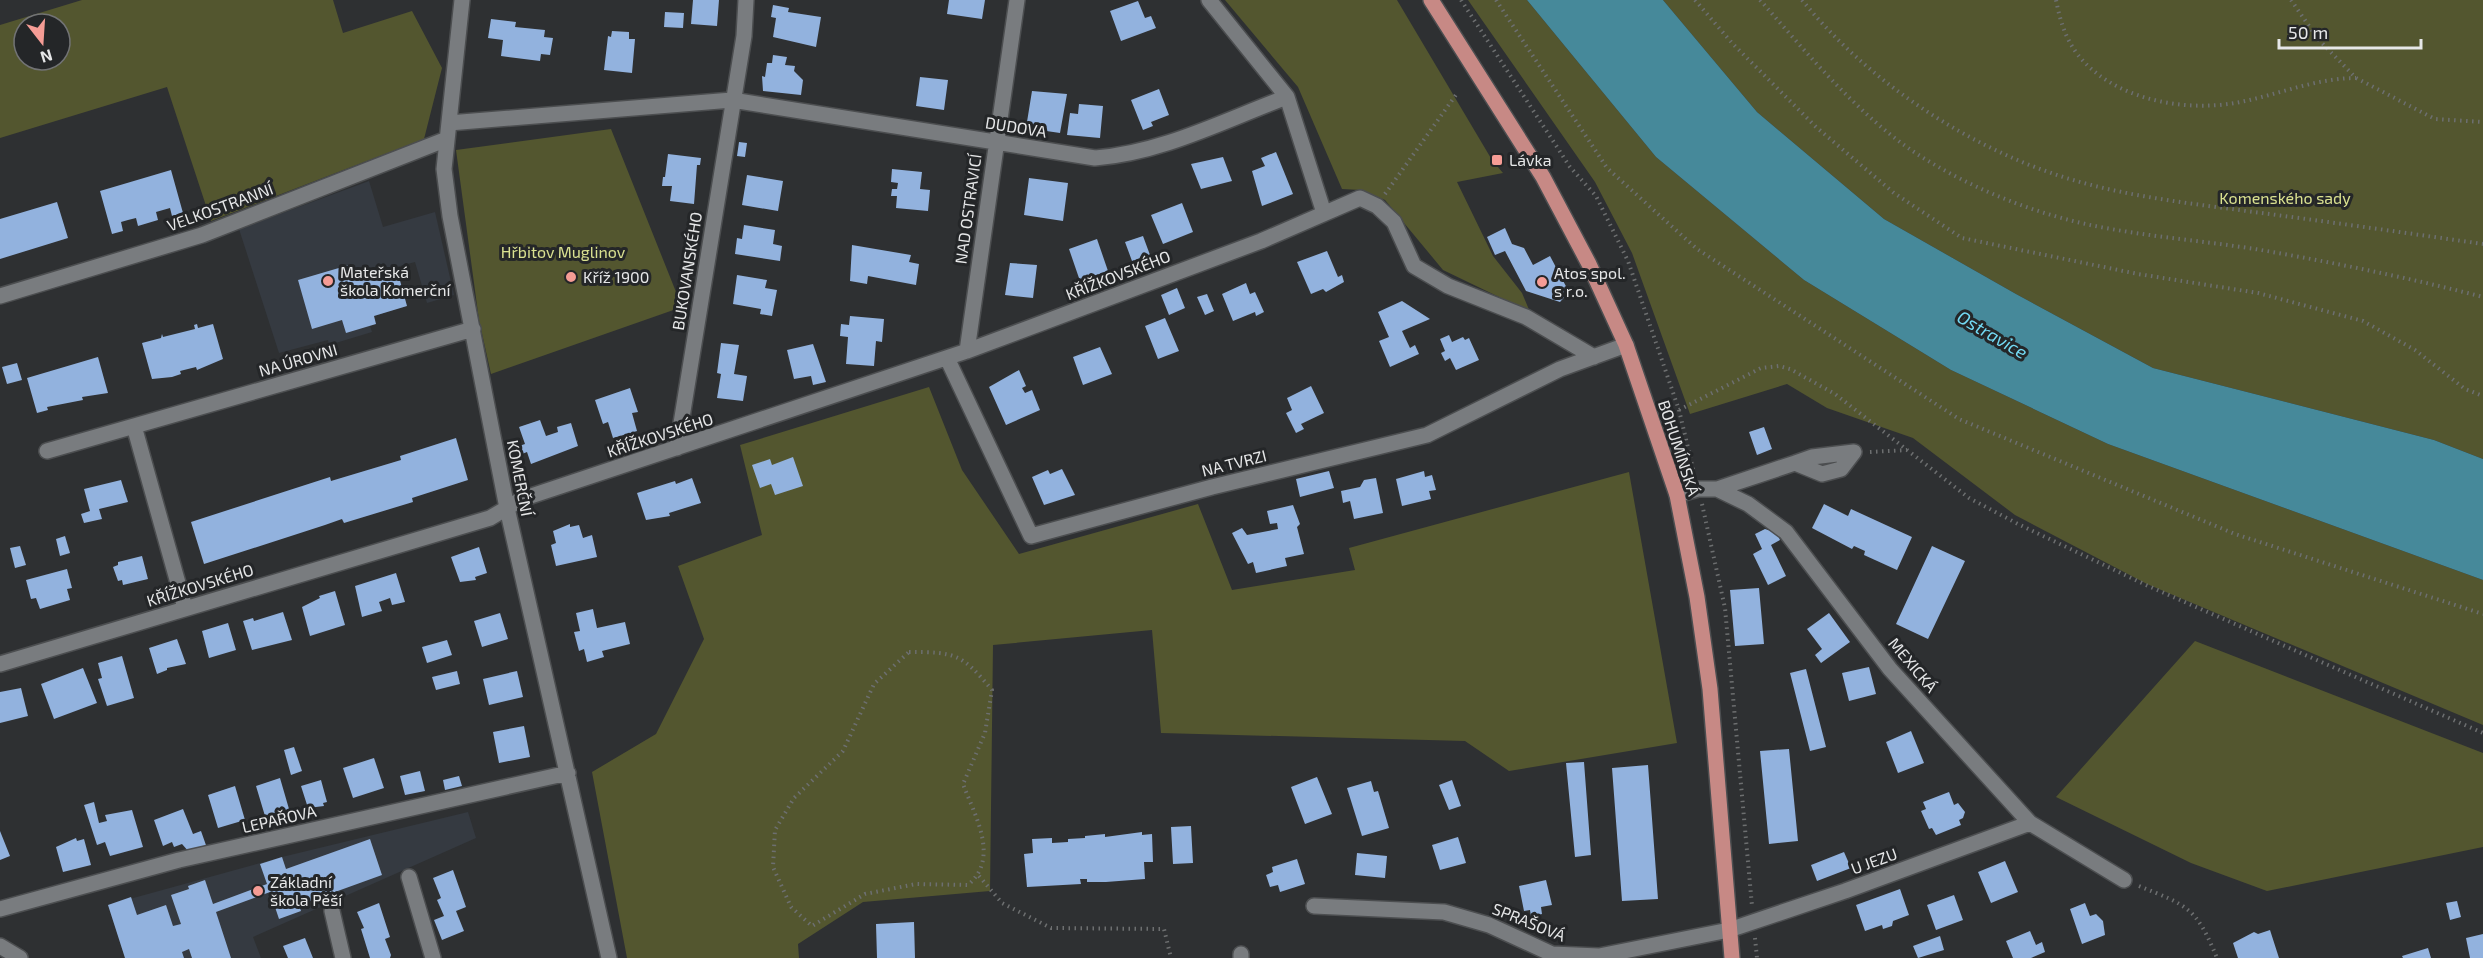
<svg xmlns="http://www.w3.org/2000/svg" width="2483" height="958" font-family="'Exo 2',sans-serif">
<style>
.built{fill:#353a41}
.green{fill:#53562f;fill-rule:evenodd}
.water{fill:#46899a}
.building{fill:#92b2de}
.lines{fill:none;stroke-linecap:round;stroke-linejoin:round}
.minor-casing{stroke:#4c4e50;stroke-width:18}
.major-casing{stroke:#4c4e50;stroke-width:18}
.path{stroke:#6d6f70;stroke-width:4;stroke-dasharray:1.5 4.5;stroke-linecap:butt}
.minor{stroke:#797c7f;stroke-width:15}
.major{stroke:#c78985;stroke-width:15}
.poi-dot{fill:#f59c95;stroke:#242628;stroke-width:2}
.labels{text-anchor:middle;stroke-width:6;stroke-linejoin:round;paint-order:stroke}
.street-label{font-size:16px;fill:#e6e7e8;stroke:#242628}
.poi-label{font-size:16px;fill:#e6e7e8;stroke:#242628;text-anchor:start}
.park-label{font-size:16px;fill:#dae190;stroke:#242628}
.water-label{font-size:18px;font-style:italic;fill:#73daf4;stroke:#242628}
</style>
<rect width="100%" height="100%" fill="#2e3032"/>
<!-- built -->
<path class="built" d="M369 181 383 227 435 212 454 295 427 303 415 262 396 267 407 306 374 316 370 326 372 332 329 345 328 340 279 353 239 229Z
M468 812 476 838 253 937 261 958H125L108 905 282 857Z"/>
<!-- green -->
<path class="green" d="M82 0H333L343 33 412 11 442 68 424 139 211 221 167 87 0 138V25ZM24 24H60V60H24Z
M1225 0H1397L1492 160 1503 173 1457 182 1493 256 1522 293 1530 312 1443 270 1385 200 1361 190 1342 189 1298 87Z
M1468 0H1527L1656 157 1804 280 1951 370 2108 444 2483 580V725L2147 584 2015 515 1913 438 1827 408 1787 384 1690 414 1632 253 1595 182Z
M1663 0H2483V459L2434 440 2153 368 2016 294 1884 219 1757 112Z
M611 129 682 307 491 374 479 320 456 150Z
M929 387 962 470 1019 554 1198 504 1232 590 1355 570 1349 548 1629 472 1677 743 1509 771 1465 741 1161 733 1152 630 993 645 990 891 863 902 798 944 799 958H627L592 772 656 734 704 639 678 566 762 535 740 445Z
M2195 641 2483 753V847L2267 891 2191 863 2056 797Z"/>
<!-- water -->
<path class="water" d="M1527 0H1663L1757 112 1884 219 2016 294 2153 368 2434 440 2483 459V580L2108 444 1951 370 1804 280 1656 157Z"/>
<!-- building -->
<path class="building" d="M693 0H719L717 26 691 24Z
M949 0H985L982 19 947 14Z
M1138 1 1145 18 1151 16 1156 28 1121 41 1110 11Z
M773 5 789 8 788 12 821 17 816 47 773 37 776 18 771 17Z
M665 12 684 13 683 28 664 27Z
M491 19 516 22 515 27 545 30 544 37 553 38 550 55 541 54 540 61 501 56 503 40 488 38Z
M612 31 629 32V39H635L632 73 604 70 608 36 611 37Z
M773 55 787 57 785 65 795 66 794 71 803 80 801 95 763 91 762 76 765 77 767 63H772Z
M920 77 948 80 944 110 916 106Z
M1159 89 1169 115 1151 122 1153 126 1143 130 1131 100Z
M1032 91 1067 94 1060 133 1026 128Z
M1079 104 1103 106 1100 138 1067 135 1070 113 1078 114Z
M739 142 747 143 745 157 737 156Z
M1276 152 1293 194 1262 206 1252 171 1265 166 1261 158Z
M668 154 701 158 700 165H697L694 204 670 201 672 186H662L663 177H665Z
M1223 157 1232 181 1201 189 1191 164Z
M892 169 922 172 920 189 930 190 928 211 896 208 897 196H891L892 189H897L898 183 891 182Z
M171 170 183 213 172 216 170 208 156 212 158 220 138 226 136 218 128 220 121 222 123 231 112 234 100 191Z
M747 175 783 181 778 211 742 205Z
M1029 178 1068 183 1063 221 1024 215Z
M57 202 68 238 0 259V219Z
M1182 203 1193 232 1163 244 1151 215Z
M744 225 775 230 773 244 782 246 780 261 735 254 737 238 742 239Z
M1505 228 1512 244 1524 248 1533 265 1550 256 1569 292 1560 302 1526 291 1505 251 1495 255 1487 237Z
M1143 236 1150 255 1132 261 1125 242Z
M1097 239 1108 271 1080 281 1069 249Z
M852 245 911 255 909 262 919 264 916 285 868 276 867 284 850 281Z
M1327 251 1338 277 1342 275 1344 282 1326 292 1323 289 1311 294 1297 262Z
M1010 263 1037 265 1033 298 1005 295Z
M349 265 353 278 396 266 407 306 374 316 376 324 346 333 342 320 312 329 298 280Z
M737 275 767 280 765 288 777 290 772 316 760 314 761 309 733 304Z
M1246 283 1250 294 1255 292 1264 312 1256 316 1255 312 1233 321 1222 294Z
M1177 288 1185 308 1169 315 1161 295Z
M1207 294 1214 311 1205 315 1197 297Z
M1402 301 1430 319 1402 331 1410 348 1415 345 1419 354 1390 367 1379 341 1389 337 1378 312Z
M850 316 884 319 882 342 876 341 874 366 846 364 848 337 840 336 841 324 849 325Z
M1165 318 1179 351 1158 359 1145 326Z
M197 324 198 328 213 324 223 359 197 370 196 367 180 371 181 374 172 377 152 379 142 343 161 338 162 334 163 337 195 329 194 325Z
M1449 335 1452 342 1463 337 1465 340 1469 338 1479 360 1456 370 1450 358 1445 361 1441 353 1445 351 1440 339Z
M721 343 739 345 734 374 747 376 743 401 717 398 721 374 717 373Z
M813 344 826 382 813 385 811 376 794 379 787 350Z
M1100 347 1112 374 1083 385 1073 357Z
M98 357 108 393 82 397 83 400 47 407 48 410 37 413 27 378Z
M17 363 22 380 7 384 2 367Z
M1019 370 1026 386 1022 388 1025 393 1032 390 1040 410 1006 425 989 387Z
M1311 386 1324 413 1301 424 1304 429 1296 433 1286 413 1292 410 1287 398Z
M630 388 638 412 632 413 637 431 613 438 608 422 603 424 595 400Z
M540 420 546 436 558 432 557 427 571 423 578 446 531 464 527 452 522 454 519 446 525 444 519 427Z
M1764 427 1772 449 1757 455 1749 432Z
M456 438 468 480 412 498 413 502 344 523 342 519 325 525 204 564 191 522 330 477 331 481 401 460 400 456Z
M793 457 803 486 775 495 771 484 760 488 752 465 770 459 772 465Z
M1062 469 1075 495 1044 505 1032 477 1048 470 1050 474Z
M1329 471 1334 488 1300 497 1296 479Z
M1424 471 1425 477 1432 475 1436 490 1429 491 1431 499 1402 506 1396 479Z
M692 478 701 503 669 513 670 516 646 520 637 493 675 481 676 484Z
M1376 478 1383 513 1354 519 1350 501 1343 503 1341 491 1360 487 1364 480Z
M121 480 128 502 99 509 102 519 84 523 81 514 90 511 84 489Z
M1824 504 1848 516 1851 509 1912 537 1897 570 1864 555 1865 551 1854 546 1852 549 1812 528Z
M1293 505 1300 524 1297 527 1304 554 1285 558 1287 566 1256 573 1253 562 1248 564 1232 533 1242 528 1247 535 1278 529 1277 523 1270 524 1267 511Z
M570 524V527L579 525 583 538 592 535 597 557 556 566 551 545 556 543 553 531Z
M1765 529 1777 533 1780 540 1771 545 1786 576 1768 585 1753 554 1762 549 1755 534Z
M65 536 70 553 60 556 56 539Z
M20 546 26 565 15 568 10 548Z
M1932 546 1965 561 1928 639 1896 624Z
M479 547 487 573 475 577 476 580 460 582 451 557Z
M142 556 148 579 123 585 122 580 118 581 113 567 118 565V562Z
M67 569 72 588 67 589 70 600 40 609 36 598 31 599 26 580Z
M396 573 405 602 392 605 390 598 379 602 382 611 362 617 355 586Z
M1759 588 1764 644 1735 646 1730 590Z
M335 591 345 625 310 636 302 607 320 598 319 596Z
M593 609 597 628 625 622 630 644 602 651 604 657 587 662 584 649 579 651 574 632 580 631 576 613Z
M283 612 292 640 252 650 243 621 253 618 254 621Z
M500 613 508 639 482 647 474 621Z
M1829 613 1850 642 1821 663 1815 655 1822 649 1807 629Z
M228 623 236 650 209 658 202 631Z
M177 639 186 664 167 668V670L157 674 149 648Z
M447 640 452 655 427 663 422 647Z
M122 656 134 698 107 706 98 679 102 678 98 663Z
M1869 667 1876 694 1849 701 1842 673Z
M83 668 97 703 54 719 41 684Z
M1806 669 1826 747 1810 751 1790 673Z
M457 671 460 684 436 690 432 677Z
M517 671 523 697 489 705 483 679Z
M21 688 28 716 0 723V692Z
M524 726 530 757 499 763 493 732Z
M1911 731 1924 763 1898 773 1886 742Z
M294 747 302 771 291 775 284 750Z
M1789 749 1798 841 1769 844 1760 751Z
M374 758 384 788 353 798 343 768Z
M1584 762 1591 855 1575 857 1566 763Z
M1648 765 1658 899 1622 901 1612 768Z
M420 771 425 791 405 795 400 776Z
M459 776 462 786 445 790 443 780Z
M1317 777 1332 814 1305 824 1291 787Z
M280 778 289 809 265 816 256 786Z
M321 780 327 802 323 803 324 806 308 808 301 786Z
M1452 780 1461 806 1449 810 1439 785Z
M1371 781 1374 792 1378 791 1389 828 1362 836 1347 788Z
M235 786 245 820 218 828 208 795Z
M1949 792 1954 805 1958 803 1965 812 1963 818 1959 820 1961 825 1936 835 1932 828 1929 829 1921 811 1926 809 1923 802Z
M94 802 99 823 107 821 105 815 132 810 143 847 110 856 105 842 97 845 84 805Z
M183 809 193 834 201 831 207 848 189 852 182 844 174 847 172 842 163 846 154 820Z
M1191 826 1193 863 1173 864 1171 827Z
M0 831 10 856 0 860Z
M1142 832V835L1152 834 1153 862H1144L1145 879 1106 882H1087V879H1080L1081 884 1027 887 1024 854 1033 853 1032 839 1052 838V843L1068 842V839L1085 838V836L1105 834V837Z
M1458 837 1466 863 1440 870 1432 845Z
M76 838 77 841 84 839 91 865 63 872 56 847Z
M370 839 382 875 299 905 301 911 279 919 270 892 216 912 231 958H192L189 949 182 952 184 958H125L108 905 131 897 137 915 166 905 173 926 181 924 171 895 189 889 188 886 205 880 213 904 267 884 260 864 282 857 286 869Z
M1844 852 1851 868 1817 881 1811 865Z
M1357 853 1387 856 1385 878 1355 875Z
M1297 859 1305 884 1280 892 1278 885 1270 887 1266 875 1273 872 1272 867Z
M2005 861 2018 892 1991 903 1978 872Z
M453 870 466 907 456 911 464 931 442 940 434 920 444 916 437 900 441 898 433 878Z
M1546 880 1552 905 1541 907 1542 914 1531 917 1530 910 1524 911 1519 886Z
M1900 889 1909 915 1893 921 1892 926 1883 929 1882 925 1865 931 1856 905Z
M1954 895 1963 920 1936 930 1927 905Z
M2457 901 2461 917 2450 920 2446 903Z
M379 903 390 937 385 939 391 955 390 958H370L361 929 364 928 357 912Z
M2085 903 2090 916 2096 914 2103 921 2105 935 2082 944 2070 909Z
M914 922 915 958H877L876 924Z
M2270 930 2279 958H2238L2233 943 2254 932 2258 934Z
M2030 931 2036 945 2042 942 2045 952 2031 958H2013L2006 941Z
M2483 934V958H2470L2466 938Z
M1940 936 1944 950 1918 958 1913 946Z
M305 938 313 958H288L283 946Z
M2428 948 2431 958H2403L2402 956Z"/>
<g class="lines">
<defs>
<path id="minor" d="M462 0 444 169 450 216 507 508 609 958
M1209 0 1287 97 1324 213
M449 123 732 100 1095 158C1162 153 1225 120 1287 97
M0 296 202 235 447 139
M967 351 1017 0
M947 358 1031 536 1212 487 1427 435 1560 369 1626 345
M134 426 185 608
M677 448 744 36 746 0
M47 451 473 329
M1717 489 1795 463 1822 474 1841 469 1854 452 1812 457 1795 463
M1677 495 1698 489H1717L1748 504 1786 532 1890 669 2030 823 2124 880
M0 664 490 518 522 499 967 351 1261 241 1360 198 1377 206 1394 222 1414 266 1448 286 1526 317 1594 357
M409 877 433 958
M1314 906 1444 912 1489 925 1552 954 1599 956 1729 930 1845 891 2030 823
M0 909 179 860 568 773
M332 911 343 958
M0 946 20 958
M1241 954V958"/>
<path id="major" d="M1431 0 1543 177 1589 264 1626 345 1677 495 1697 597 1710 689 1732 958"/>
</defs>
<!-- minor casing -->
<use href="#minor" class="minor-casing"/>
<!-- major casing -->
<use href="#major" class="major-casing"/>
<!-- path -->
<path class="path" d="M1461 0 1570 167 1596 196 1628 261 1679 410 1694 473
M1496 0 1607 168 1697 249 1959 419 2235 534 2483 614
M1695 0 1732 43 1816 127 1894 193 1962 238 2138 274 2258 293 2363 321 2415 350 2465 389 2483 396
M1760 0C1805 51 1855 111 1911 150 1965 186 2031 213 2095 226 2150 237 2206 241 2261 250 2336 263 2410 278 2483 297
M1802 0C1866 79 1961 143 2057 175 2120 196 2188 203 2254 212 2330 222 2407 233 2483 244
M2056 0C2060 20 2065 38 2078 55 2113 99 2182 112 2235 103 2275 96 2315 78 2356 78
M2291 0 2318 39 2356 78 2435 119 2483 122
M1385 194 1458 92
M1679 410 1761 368 1779 366 1790 369 1835 394 1969 498 2018 524 2146 585 2483 733
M1870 452 1907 450
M1702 504 1725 608 1752 906
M909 652C956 652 962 654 992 690L985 733 963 784C975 816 1000 858 968 885L916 884 865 894 812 926 791 907 773 867 775 830 794 798 843 751 874 684Z
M979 876 1002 903 1051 928 1164 929 1171 958
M2139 886C2188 906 2196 907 2217 958
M1755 938 1757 958"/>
<!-- minor -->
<use href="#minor" class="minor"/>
<!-- major -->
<use href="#major" class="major"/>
</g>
<!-- markers -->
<g class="poi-dot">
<rect x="1491" y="154" width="12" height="12" rx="3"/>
<circle cx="571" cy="277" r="6"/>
<circle cx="328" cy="281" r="6"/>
<circle cx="1542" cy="282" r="6"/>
<circle cx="258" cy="891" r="6"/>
</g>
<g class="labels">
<!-- street labels -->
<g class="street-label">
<text transform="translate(1016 127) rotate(9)" y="6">DUDOVA</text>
<text transform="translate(220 207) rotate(-20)" y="6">VELKOSTRANNÍ</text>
<text transform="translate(968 209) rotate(-82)" y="6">NAD OSTRAVICÍ</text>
<text transform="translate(687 271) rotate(-81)" y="6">BUKOVANSKÉHO</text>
<text transform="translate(1118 275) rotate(-21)" y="6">KŘÍŽKOVSKÉHO</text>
<text transform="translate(298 360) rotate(-16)" y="6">NA ÚROVNI</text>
<text transform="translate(660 435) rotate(-18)" y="6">KŘÍŽKOVSKÉHO</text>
<text transform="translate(1679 448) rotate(72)" y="6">BOHUMÍNSKÁ</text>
<text transform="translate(1234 463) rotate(-14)" y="6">NA TVRZI</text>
<text transform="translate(520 478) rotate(79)" y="6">KOMERČNÍ</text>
<text transform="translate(200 585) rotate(-17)" y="6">KŘÍŽKOVSKÉHO</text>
<text transform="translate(1913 665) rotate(50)" y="6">MEXICKÁ</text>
<text transform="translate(279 819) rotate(-13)" y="6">LEPAŘOVA</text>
<text transform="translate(1874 861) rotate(-20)" y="6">U JEZU</text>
<text transform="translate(1529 922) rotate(22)" y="6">SPRAŠOVÁ</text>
</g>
<!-- poi labels -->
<g class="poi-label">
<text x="1509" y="166">Lávka</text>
<text x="340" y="278">Mateřská<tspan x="340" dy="18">škola Komerční</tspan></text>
<text x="1554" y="279">Atos spol.<tspan x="1554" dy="18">s r.o.</tspan></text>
<text x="583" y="283">Kříž 1900</text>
<text x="270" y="888">Základní<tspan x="270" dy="18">škola Pěší</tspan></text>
</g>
<!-- park labels -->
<g class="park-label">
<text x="2285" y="204">Komenského sady</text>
<text x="563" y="258">Hřbitov Muglinov</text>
</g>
<!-- water labels -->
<g class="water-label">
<text transform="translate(1992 335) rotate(30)" y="6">Ostravice</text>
</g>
</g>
<!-- north arrow -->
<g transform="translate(42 42) rotate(163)"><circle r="28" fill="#242628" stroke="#727375" stroke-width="1.5"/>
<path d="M0-4.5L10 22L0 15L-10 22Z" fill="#f59c95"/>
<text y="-9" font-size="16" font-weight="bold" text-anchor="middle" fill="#e6e7e8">N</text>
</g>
<!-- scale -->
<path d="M2279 39v9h142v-9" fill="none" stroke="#e6e7e8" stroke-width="3"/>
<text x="2288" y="39" font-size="18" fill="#e6e7e8" stroke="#242628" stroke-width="4.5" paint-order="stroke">50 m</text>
</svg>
